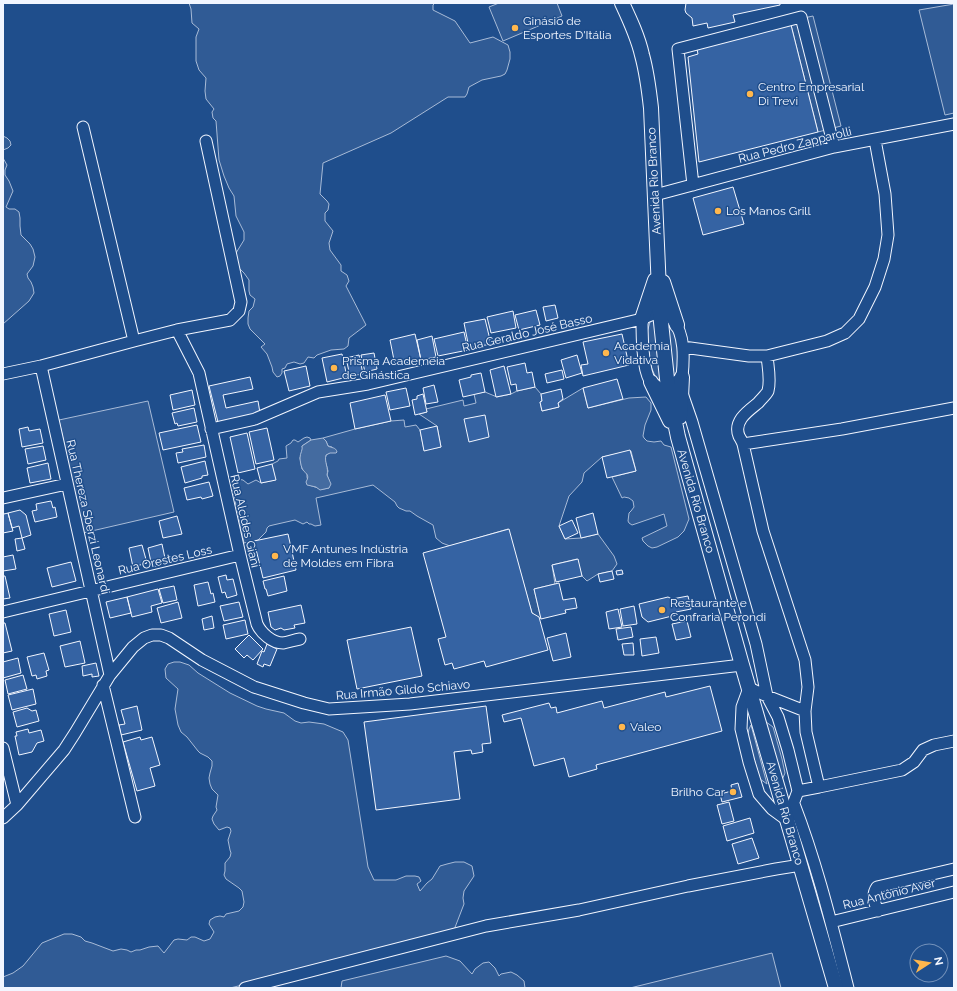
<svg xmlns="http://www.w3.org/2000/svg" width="957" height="991" font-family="Raleway,sans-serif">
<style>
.built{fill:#305b95;stroke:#a8bbd7}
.water{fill:#446ba0;stroke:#a8bbd7}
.building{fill:#3563a3;stroke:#f2f6ff}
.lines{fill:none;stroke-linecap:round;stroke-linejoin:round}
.minor-casing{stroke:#f2f6ff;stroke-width:13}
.major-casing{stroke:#f2f6ff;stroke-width:16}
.minor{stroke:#1f4e8c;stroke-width:11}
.major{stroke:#1f4e8c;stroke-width:14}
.poi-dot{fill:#ffb74d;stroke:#1f4e8c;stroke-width:1.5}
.labels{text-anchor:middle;stroke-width:3;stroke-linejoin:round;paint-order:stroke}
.poi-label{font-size:12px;fill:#f2f6ff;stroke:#1f4e8c;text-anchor:start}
.street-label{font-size:12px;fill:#f2f6ff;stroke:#1f4e8c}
</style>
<rect width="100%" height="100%" fill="#1f4e8c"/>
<!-- built -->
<path class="built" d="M189 3H435L433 5V10L455 21 470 43 493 37 508 45 510 52V59L507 70 505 74 501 76 482 80 469 87 467 94 465 97H448L391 133 323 163 320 194 327 201 329 204 328 210 325 213V221L333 231 329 243 330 250 341 265V271L347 275 349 281 346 286 366 325 349 338 348 346 344 349 331 350 317 355 314 358 308 357 304 363 300 364 294 362 287 364 285 368 282 369V373L280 376 277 377 273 372 272 367 267 354 261 347 265 344 250 329 248 324V318L249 311 253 307 255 299 250 295 249 291V280L244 273 237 266 236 260V253L244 240V232L236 216 234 196 229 188 224 176 219 160 216 121 213 118 212 112 214 109 206 99 205 91 206 78 199 70 196 61V37L199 29 192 23 191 9Z
M499 3H557L562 16 503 41 489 7Z
M954 4V113L945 115 919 10Z
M813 16 841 126 818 132 790 21Z
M3 136 7 138 10 141 11 145 8 148 3 150Z
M3 158 7 165 5 170V175L9 181 13 191 6 207 9 209H15L19 212 20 218V226L21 235 30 244 33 249 35 257 33 266 27 274 28 278 31 282 33 287 34 293 29 301 3 324Z
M655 316 663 383 656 378 652 369 649 359 646 336 650 322Z
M665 316 674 330 679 347V366L676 375 673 383Z
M535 387 541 394 542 401 540 402 542 411 559 407 558 403 583 388 588 408 629 398 646 397 651 403V410L645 425 643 436 644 438 647 441 654 442 661 441 664 445 671 447 689 519 684 531 678 537 657 547 652 548 648 546 643 541 642 538 644 537 667 526 664 514 635 524 632 525 629 523 628 521 629 513 631 511 634 507 633 501 629 498 624 497 622 498 612 477 636 471 631 451 602 457 584 473 582 482 569 496 559 526 565 539 581 538 598 534 614 556 617 564 612 571 598 574 587 581 582 576 577 559 552 565 555 584 534 589 541 619 532 613 508 529 450 546 442 543 436 538 433 525 417 516 410 511H406L399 508 397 506 395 502 373 485 316 498 321 525 315 526 311 524H309L307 522 303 524 295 520 273 525 269 526 267 528 266 532 258 540 254 541 244 543 231 482 237 479 243 480 248 484 256 480 261 483 275 480 272 464 278 461 279 459 287 458 286 446 291 443 293 440H295L298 442 304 438 307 437 310 438 311 440 302 446 303 449 300 458 302 469 307 474V477L309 485 318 488 323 489 329 488V480L327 475 328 471 325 460 326 455 331 452 332 447 328 446 326 441 323 438 355 429 391 421 404 420 405 427 416 425 420 430 424 450 441 447 437 426 419 414 427 412 426 409 463 400 464 406 476 403 474 394 485 392 497 397 511 394 517 391Z
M148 401 174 512 83 533 59 420Z
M174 662H180L189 665 198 673 230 693 257 706 266 709 284 713 295 721 301 723 309 722 324 724 343 732 348 740 368 867 374 880H396L406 876H415L419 877 421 881 417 884 420 891 427 883 432 879 440 866 447 864 455 862H464L472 866 474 876 464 891 463 898 464 904 454 930 438 938 230 988H3V977L13 973 23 966 42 943 64 934H72L81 937 85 941 92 943 113 951 121 949 127 950 131 952 136 950H140L149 947 158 946 164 953 174 940 178 939 187 940 191 937H195L204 941 210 939 214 932 209 924 210 920 215 917 220 916 224 917 226 914 239 911 243 907 244 902 242 891 239 888 226 879 224 875 225 871V863L230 857 231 853 230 850 228 840 231 831 230 828 227 827 219 830 214 824 212 819 213 816 217 810 216 807 218 795 212 789 210 784 209 778 210 773 212 766V761L208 757 200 753 198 751 187 737 181 732 178 725 175 709 178 689 166 678 165 669 168 664Z
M766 722 769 724 773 727 782 759 785 773 782 780Z
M751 725 767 784 760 779 752 752 748 734 749 729Z
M800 843 807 858 845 988H840Z
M772 953 781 988H630Z
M446 956 460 961 472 974 475 969 483 963 489 962 495 968 499 976 501 974 511 972 517 975 524 981 525 988H341L342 981Z"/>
<!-- water -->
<path class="water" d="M323 438 326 441 328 446C331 448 336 447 337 452L336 453H330L326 455C324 462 329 468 327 475L331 484 329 488 320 490 316 487 307 485 306 482C311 473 304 474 302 468 301 466 300 460 300 458 300 453 303 450 302 446L311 440Z"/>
<!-- building -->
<path class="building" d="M686 3H780V5L733 15 735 22 708 28 707 23 693 26 692 18 686 13 685 10Z
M790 21 818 132 699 162 688 57 698 54 696 45Z
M733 187 744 224 703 235 693 198Z
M555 305 558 318 546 321 543 307Z
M536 310 540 325 519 330 515 315Z
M513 311 516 328 491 333 487 317Z
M485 319 491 344 469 348 464 323Z
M464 332 468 350 438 356 434 339Z
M415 334 421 360 395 365 390 340Z
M622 334 629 365 583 376 581 365 588 364 583 342Z
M432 336 436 357 421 360 417 340Z
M374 353 377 369 365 372 361 355Z
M342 354 347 377 327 382 322 358Z
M359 355 363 374 350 376 346 358Z
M577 355 582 373 566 378 561 360Z
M525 363 527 373 532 372 535 387 517 391 516 384 511 385 507 367Z
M306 366 310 386 289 391 284 371Z
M504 366 511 394 496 397 490 370Z
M562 370 564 379 547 383 545 374Z
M481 373 485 392 463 397 459 380 471 377V375Z
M250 377 253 389 223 395 226 408 258 401 260 413 218 422 209 386Z
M617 379 623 399 588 408 583 388Z
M434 385 438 402 426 404 423 388Z
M406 388 410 406 390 410 386 392Z
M561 389 563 399 558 403 559 407 542 411 540 402 542 401 541 394Z
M192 390 195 405 173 410 170 395Z
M423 394 427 412 415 415 412 400 417 399V396Z
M385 395 391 421 355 429 350 403Z
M194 408 197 422 178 426 177 423 175 424 172 413Z
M485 415 489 437 469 442 464 419Z
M197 425 201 442 163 450 159 433Z
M437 426 441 447 424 451 420 430Z
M28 427 29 431 40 429 43 443 22 447 19 429Z
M267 428 274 460 256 464 249 432Z
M247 433 255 469 238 473 230 437Z
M204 445 206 457 178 463 176 453 183 452 182 449Z
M43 446 46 460 28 464 25 449Z
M630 450 636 471 607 478 602 457Z
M205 461 208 475 202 476V478L185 483 181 467Z
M48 463 51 479 30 483 27 468Z
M272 464 276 480 261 483 257 468Z
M209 482 213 496 202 499 201 497 187 500 184 488Z
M51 501 53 508 55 507 57 517 35 522 32 511 37 510 36 504Z
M20 510 26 515 31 535 22 538 19 526 12 528 8 513Z
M3 512 4 514 8 513 13 531 3 533Z
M593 513 598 534 581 538 576 518Z
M177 516 182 534 163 538 159 521Z
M572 520 578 533 565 539 559 526Z
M509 529 532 613 539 617 548 650 486 667 484 661 454 669 452 663 445 665 438 639 446 637 423 553Z
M288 534 296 570 263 578 254 541Z
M22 538 25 549 17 551 15 539Z
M162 544 166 563 152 567 148 548Z
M142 545 147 563 133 567 129 548Z
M13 555 16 569 3 571V557Z
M578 559 582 576 556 582 552 565Z
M71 562 76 581 52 587 47 568Z
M622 570 623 574 617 575 616 571Z
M612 571 614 579 600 582 598 574Z
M226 575 227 580 233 579 237 595 227 598 225 592 222 593 218 577Z
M3 576H5L10 598 3 599Z
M284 576 287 591 268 596 266 589H265L263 581Z
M208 582 211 594 213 593 215 602 198 606 194 585Z
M559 583 563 600 575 598 577 608 565 610 566 613 541 619 534 589Z
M174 586 177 600 163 603 159 589Z
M158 589 162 603 151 606 152 612 132 617 127 597Z
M688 596 691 609 676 612V615L648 622 642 617 639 604 668 597 672 599Z
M127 597 131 613 110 618 106 602Z
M178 602 182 618 161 623 157 608Z
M239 602 243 617 224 621 220 606Z
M301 605 305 623 294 625 295 628 284 630 281 628 275 630 271 627 268 612Z
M634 606 637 624 623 626 620 609Z
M618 609 622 627 609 629 606 612Z
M66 610 71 632 54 636 49 614Z
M212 616 214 628 204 630 202 619Z
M245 620 248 634 226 639 223 625Z
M687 621 691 637 676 640 672 624Z
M3 623H5L12 651 3 653Z
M411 627 422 676 357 689 347 640Z
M631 627 633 637 618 640 616 629Z
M566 633 571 657 553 661 547 638Z
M249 635 263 649 253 660 247 655 244 658 235 649Z
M656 637 659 653 642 656 640 639Z
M80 641 85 663 65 667 60 646Z
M633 643 634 655H624L622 644Z
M267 644 277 649 270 666 264 664 263 667 257 664 262 651 264 652Z
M44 653 49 670 46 671 47 676 37 679 36 675 32 676 27 657Z
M18 658 21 673 3 678V662Z
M96 663 99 676 92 677V674L83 676 82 666Z
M23 675 27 689 8 694 5 680Z
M710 686 722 731 596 765 597 769 569 777 564 758 534 766 521 718 504 722 502 715 549 703 551 708 556 707 557 713 602 701 604 708 665 692 666 697Z
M33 689 36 704 12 710 8 695Z
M137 706 142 730 121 735 119 725 125 724 121 710Z
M486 706 491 743 482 744 483 752 472 754 471 750 454 752 460 799 376 810 364 722Z
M27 708 32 711 36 710 39 721 17 727 13 712Z
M28 729 29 733 41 730 44 741 37 743 32 752 19 755 15 736H17L16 732Z
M140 737 141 740 152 737 160 765 150 768 155 786 137 791 123 742Z
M738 783 742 797 722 802 720 794 732 791 731 785Z
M729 802 734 821 722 824 717 805Z
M750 818 754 833 727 841 723 826Z
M752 838 759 858 738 864 732 844Z"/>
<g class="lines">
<defs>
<path id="minor" d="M83 127 134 341 177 330 199 373 240 555 257 624C261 633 272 643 283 643 289 642 294 640 300 639
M693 185 678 49 801 17 834 147
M655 195 834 147 954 124
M642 319C642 335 642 367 650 381 652 383 655 385 658 387
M177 330 230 320 239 311 241 302 206 141
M683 347 749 356H767L827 341 845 333 859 319 875 287 884 259 888 235 885 194 875 140
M767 356C768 367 771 380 768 391 766 395 761 399 758 403 748 411 733 421 739 436 740 438 742 441 743 444L763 531 805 660 808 687 805 711 806 732 819 787 902 770 914 762 923 750 934 745 954 741
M41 366 110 675
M3 374 41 366 134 341
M683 396 692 422 756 644 767 696 778 717 788 750 798 791 787 820 772 809 759 794 749 762 741 729 742 707 749 688 767 696 805 711
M211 429 255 419 318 392 368 384 642 319C650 315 661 310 669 315 671 316 672 318 673 320 685 335 684 358 682 377L676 382
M743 444 842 429 954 408
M3 498 67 484
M3 612 240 555
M103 685 135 817
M3 748 17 805
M798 791 819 787
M794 804C817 864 832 926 848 988
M3 818 17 805 64 750 75 733 110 675 133 647 144 638 152 635H161L169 638 202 660 254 687 304 703 329 709 410 704 742 665
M878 911C874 903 872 894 877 887L954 869
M831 922 954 892
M245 988 486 926 579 910 688 886 776 869 801 865"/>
<path id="major" d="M622 3C630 20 638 37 642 55 647 73 649 90 651 108L660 313 668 388 678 437 742 665 836 988
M663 282 677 325
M642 319 655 280
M651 382 670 421
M680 417 682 377"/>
</defs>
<!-- minor casing -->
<use href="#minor" class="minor-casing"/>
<!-- major casing -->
<use href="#major" class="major-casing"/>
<!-- minor -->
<use href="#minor" class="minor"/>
<!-- major -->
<use href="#major" class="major"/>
</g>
<!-- markers -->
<g class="poi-dot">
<circle cx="515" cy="28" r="4"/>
<circle cx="750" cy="94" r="4"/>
<circle cx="718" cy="211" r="4"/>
<circle cx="606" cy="353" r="4"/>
<circle cx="334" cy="368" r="4"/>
<circle cx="275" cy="556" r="4"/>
<circle cx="662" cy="610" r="4"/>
<circle cx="622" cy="727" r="4"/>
<circle cx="733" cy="792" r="4"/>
</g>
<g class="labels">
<!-- poi labels -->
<g class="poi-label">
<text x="523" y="25">Ginásio de<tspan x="523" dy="14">Esportes D'Itália</tspan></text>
<text x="758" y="91">Centro Empresarial<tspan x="758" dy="14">Di Trevi</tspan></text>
<text x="726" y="215">Los Manos Grill</text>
<text x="614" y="350">Academia<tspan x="614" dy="14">Vidativa</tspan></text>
<text x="342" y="365">Prisma Academeia<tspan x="342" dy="14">de Ginástica</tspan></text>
<text x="283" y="553">VMF Antunes Indústria<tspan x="283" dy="14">de Moldes em Fibra</tspan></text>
<text x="670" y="607">Restaurante e<tspan x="670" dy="14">Confraria Perondi</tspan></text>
<text x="630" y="731">Valeo</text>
<text x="725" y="796" text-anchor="end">Brilho Car</text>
</g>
<!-- street labels -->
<g class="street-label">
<text transform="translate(795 145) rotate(-14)" y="4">Rua Pedro Zapparolli</text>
<text transform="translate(654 181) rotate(-93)" y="4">Avenida Rio Branco</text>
<text transform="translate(527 333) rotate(-13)" y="4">Rua Geraldo José Basso</text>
<text transform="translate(696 501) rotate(74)" y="4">Avenida Rio Branco</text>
<text transform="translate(88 517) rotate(77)" y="4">Rua Thereza Sberzi Leonardi</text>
<text transform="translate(245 521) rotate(77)" y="4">Rua Alcides Giani</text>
<text transform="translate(165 560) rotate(-13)" y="4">Rua Orestes Loss</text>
<text transform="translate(403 690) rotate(-5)" y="4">Rua Irmão Gildo Schiavo</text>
<text transform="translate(785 813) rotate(74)" y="4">Avenida Rio Branco</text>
<text transform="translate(889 894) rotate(-14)" y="4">Rua Antônio Aver</text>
</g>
</g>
<!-- border -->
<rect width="957" height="991" fill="none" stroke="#f2f6ff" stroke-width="8"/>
<!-- north arrow -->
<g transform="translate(929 963) rotate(78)"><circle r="19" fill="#1f4e8c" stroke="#7391ba"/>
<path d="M0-3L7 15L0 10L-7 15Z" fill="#ffb74d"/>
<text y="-6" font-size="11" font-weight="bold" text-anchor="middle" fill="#f2f6ff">N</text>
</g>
</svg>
